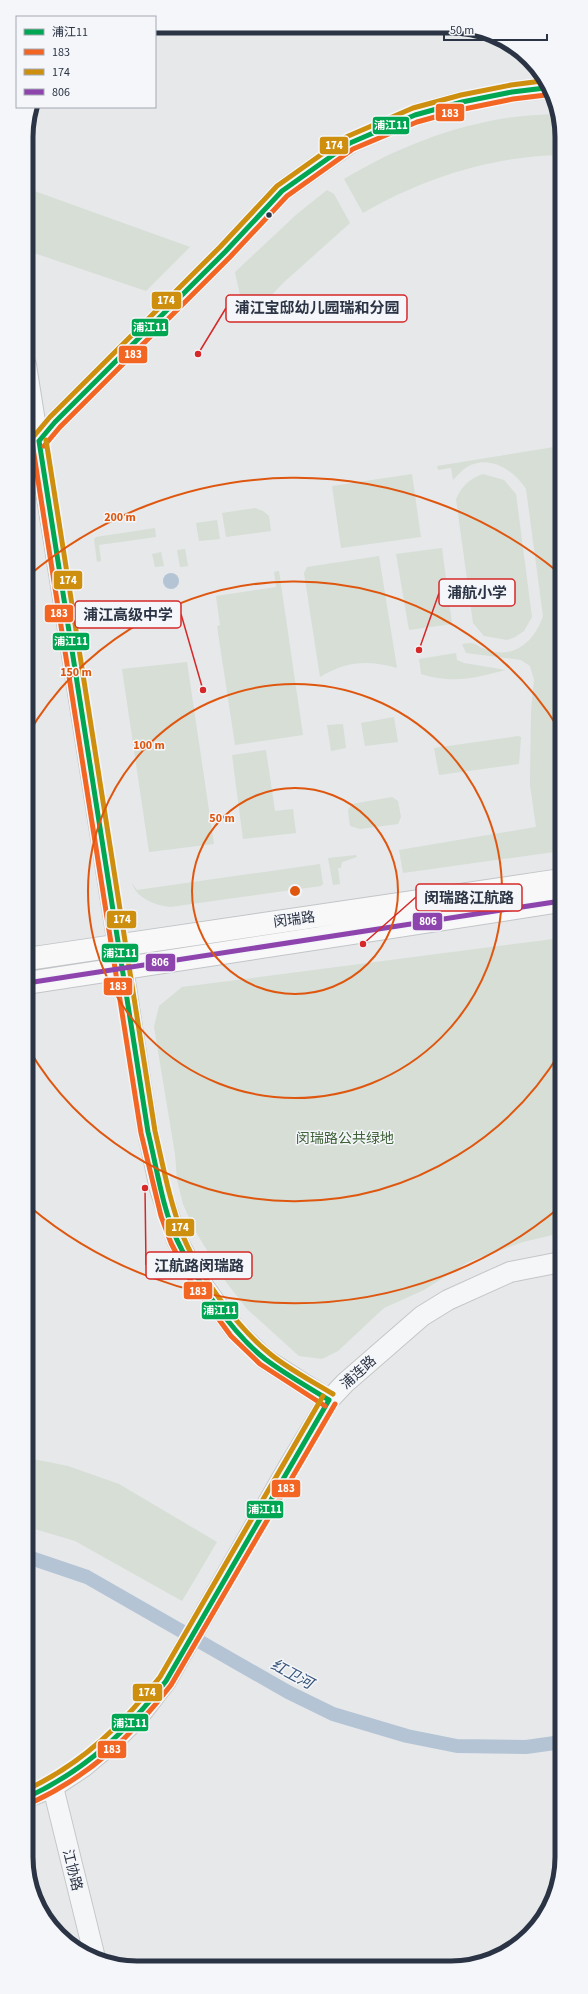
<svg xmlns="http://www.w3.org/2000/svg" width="588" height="1994" font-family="'Source Sans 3','Noto Sans SC',sans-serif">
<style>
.green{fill:#d6ded6}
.water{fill:#b4c4d5}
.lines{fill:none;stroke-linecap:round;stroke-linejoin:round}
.canal{stroke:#b4c4d5;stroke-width:14}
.minor-casing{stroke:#c4c6c8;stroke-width:22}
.major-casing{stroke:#c2c5c8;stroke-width:24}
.minor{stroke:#f5f6f7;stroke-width:20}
.major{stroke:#f8f8f8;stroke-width:22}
.bus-1-casing{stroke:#f4f6f9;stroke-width:8}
.bus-2-casing{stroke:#f4f6f9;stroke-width:8}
.bus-3-casing{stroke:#f4f6f9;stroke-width:8}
.bus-4-casing{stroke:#f4f6f9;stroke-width:8}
.bus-1{stroke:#00a651;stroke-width:5}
.bus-2{stroke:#f26522;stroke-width:5}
.bus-3{stroke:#ce8f0e;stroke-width:5}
.bus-4{stroke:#8e44ad;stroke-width:5}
.ring{fill:none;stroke:#df570f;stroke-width:2}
.bus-dot{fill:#2b3445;stroke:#f4f6f9;stroke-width:1.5}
.labels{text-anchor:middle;stroke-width:3;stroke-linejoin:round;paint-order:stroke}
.street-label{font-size:14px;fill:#2b3445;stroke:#f4f6f9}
.park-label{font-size:14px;fill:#3f6138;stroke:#f4f6f9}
.water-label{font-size:15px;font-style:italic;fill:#34527a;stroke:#f4f6f9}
.rim{fill:none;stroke:#2b3445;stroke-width:5}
.centre{fill:#df570f;stroke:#f4f6f9;stroke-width:2}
.ring-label{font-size:12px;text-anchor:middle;font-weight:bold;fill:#df570f;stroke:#f4f6f9;stroke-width:3;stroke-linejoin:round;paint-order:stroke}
.leader{fill:none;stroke:#d62828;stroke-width:1.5}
.callout-dot{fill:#d62828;stroke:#f4f6f9;stroke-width:1.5}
.callout{fill:#f4f6f9;stroke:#d62828;stroke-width:1.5}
.callout-label{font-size:15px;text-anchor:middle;font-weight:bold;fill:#2b3445}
.line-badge{stroke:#f4f6f9;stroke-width:1.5}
.badge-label{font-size:11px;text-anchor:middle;font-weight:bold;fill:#fff}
</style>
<rect width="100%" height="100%" fill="#e6e8ea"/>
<!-- green -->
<path class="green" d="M553 114 560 116V155C492 156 421 179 363 213L344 179C394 149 449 127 507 118 522 116 538 115 553 114Z
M26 188 190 247 146 291 34 253 26 213Z
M327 190 334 194 350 223 282 284 246 323 235 272 297 214Z
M560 446 561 851 403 873 399 850 536 827 530 785 531 711 534 680 530 666 521 660 466 653 462 644C477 642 473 644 485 649 513 661 535 641 543 616L526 489C514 470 489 454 467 467 462 470 457 476 453 480L451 468 438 470 437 466Z
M412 474 421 537 341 548 332 486Z
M483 474 504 480 516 494 532 617 524 631 515 637 507 640 484 636 473 623 456 499C462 486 469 479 483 474Z
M255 508 263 511 269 516 271 531 226 537 222 513Z
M217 520 220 539 199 541 196 523Z
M155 528 156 537 99 545 101 561 97 562 94 539 96 537Z
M442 548 452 624 409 630 396 554Z
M185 549 188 566 180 567 177 550Z
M161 552 164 566 155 567 152 554Z
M379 556 397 668C367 660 347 661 320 677L304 573 307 567Z
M279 571 303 735 235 745 217 626 220 625 216 596 276 587 274 572Z
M456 653 457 660 464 663 506 670C475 678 453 684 421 674L419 659Z
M187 662 214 844 149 852 122 669Z
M394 717 398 742 365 746 361 723Z
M343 724 346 748 331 751 327 725Z
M518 736 521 737 519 764 439 775 434 748Z
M266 750 275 811 293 809 296 833 243 839 232 755Z
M392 797 398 801 401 817 398 824 360 829 350 826 348 810 352 804Z
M356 855 357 857 342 862 341 868H338L340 884 333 885 328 858Z
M320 864 323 884 321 886 170 907C155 905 137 899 132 883L137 890Z
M561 938V1233L523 1242 468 1262 424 1290 384 1308 338 1351 322 1359 299 1356 247 1309 226 1282 193 1227 183 1204 177 1180 175 1154 154 1027 159 1006 182 987Z
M28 1458 68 1466 119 1484 217 1542 182 1601 75 1541 28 1527Z"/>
<!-- water -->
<path class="water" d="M163 581a8 8 0 1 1 16 0a8 8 0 1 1-16 0Z"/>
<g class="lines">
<!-- canal -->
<path class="canal" d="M28 1557 87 1577 288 1692 333 1714 407 1736 457 1746 526 1747 562 1742"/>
<defs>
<path id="minor" d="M26 365 118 945 123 968 148 1132 160 1189 177 1240 196 1276 236 1331 265 1359 329 1400
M33 446 55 422 225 252 282 191 350 143 415 115 462 102 512 92 545 88
M53 1787 94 1954
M28 1797 53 1787 83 1767 113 1742 139 1716 166 1681 288 1468 329 1400 345 1383 422 1316 448 1300 510 1272 561 1262"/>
<path id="major" d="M27 959 561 880
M27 983 561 901"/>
</defs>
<!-- minor casing -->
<use href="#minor" class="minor-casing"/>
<!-- major casing -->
<use href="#major" class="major-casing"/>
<!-- minor -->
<use href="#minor" class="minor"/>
<!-- major -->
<use href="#major" class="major"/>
<defs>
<path id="bus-1" d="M39 441 148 1132C157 1168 162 1207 177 1240 195 1279 232 1333 265 1359 285 1374 308 1387 329 1400
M39 441 55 422 225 252 282 191 350 143 415 115 462 102 512 92 545 88
M28 1797C87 1769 126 1732 166 1681L329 1400"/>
<path id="bus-2" d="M32 442 141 1133 161 1216 171 1243 190 1280 231 1336 260 1364 325 1406
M44 446 60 427 230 257 287 196 353 149 417 122 464 109 513 99 546 95
M31 1803C91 1775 131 1737 171 1685L335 1404"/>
<path id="bus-3" d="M34 436 50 417 220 247 277 186 346 137 413 108 461 95 511 85 542 81
M46 440 155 1131C163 1166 170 1203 183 1236 199 1275 237 1327 269 1353 288 1369 312 1381 333 1394
M28 1789C83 1763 123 1724 160 1677L323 1396"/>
<path id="bus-4" d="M27 983 561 901"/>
</defs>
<!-- bus-1 casing -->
<use href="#bus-1" class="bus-1-casing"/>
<!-- bus-2 casing -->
<use href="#bus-2" class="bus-2-casing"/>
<!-- bus-3 casing -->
<use href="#bus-3" class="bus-3-casing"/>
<!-- bus-4 casing -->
<use href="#bus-4" class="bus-4-casing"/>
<!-- bus-1 -->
<use href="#bus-1" class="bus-1"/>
<!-- bus-2 -->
<use href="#bus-2" class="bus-2"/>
<!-- bus-3 -->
<use href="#bus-3" class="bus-3"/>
<!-- bus-4 -->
<use href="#bus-4" class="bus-4"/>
</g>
<!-- distance rings -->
<g class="ring">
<circle cx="295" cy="891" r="103"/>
<circle cx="295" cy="891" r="207"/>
<path d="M561 1051A310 310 0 0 1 28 1048M28 734A310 310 0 0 1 559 729"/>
<path d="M560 1207A413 413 0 0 1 30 1207M27 577A413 413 0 0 1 558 572"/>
</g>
<!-- markers -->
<circle class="bus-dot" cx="269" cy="215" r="3.5"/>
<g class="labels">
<!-- street labels -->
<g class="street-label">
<text transform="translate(294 919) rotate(-8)" y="5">闵瑞路</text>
<text transform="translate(358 1372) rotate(-42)" y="5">浦连路</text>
<text transform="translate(73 1870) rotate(76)" y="5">江协路</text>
</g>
<!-- park labels -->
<g class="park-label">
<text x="345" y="1143">闵瑞路公共绿地</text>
</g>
<!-- water labels -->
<g class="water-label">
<text transform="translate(292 1674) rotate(28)" y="5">红卫河</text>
</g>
</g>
<!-- crop -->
<path d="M0 0H588V1994H0ZM137 33H451A104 104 0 0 1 555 137V1857A104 104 0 0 1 451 1961H137A104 104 0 0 1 33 1857V137A104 104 0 0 1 137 33Z" fill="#f4f6f9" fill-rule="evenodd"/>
<path class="rim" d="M137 33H451A104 104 0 0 1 555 137V1857A104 104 0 0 1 451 1961H137A104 104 0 0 1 33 1857V137A104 104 0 0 1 137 33Z"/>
<circle cx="295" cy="891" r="6" class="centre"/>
<g class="ring-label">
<text x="120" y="521">200 m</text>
<text x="76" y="676">150 m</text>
<text x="149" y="749">100 m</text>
<text x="222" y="822">50 m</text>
</g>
<!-- callouts -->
<path class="leader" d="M198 354L226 308M419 650L439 593M203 690L181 614M363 944L416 897M145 1188L146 1265"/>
<g class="callout-dot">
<circle cx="198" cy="354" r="4"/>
<circle cx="419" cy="650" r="4"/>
<circle cx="203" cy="690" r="4"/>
<circle cx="363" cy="944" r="4"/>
<circle cx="145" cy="1188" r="4"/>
</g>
<g class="callout">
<rect x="226" y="295" width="181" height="27" rx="4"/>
<rect x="439" y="579" width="76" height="27" rx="4"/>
<rect x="75" y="601" width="106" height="27" rx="4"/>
<rect x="416" y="884" width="106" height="27" rx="4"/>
<rect x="146" y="1252" width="106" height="27" rx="4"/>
</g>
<g class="callout-label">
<text x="317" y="313">浦江宝邸幼儿园瑞和分园</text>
<text x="477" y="598">浦航小学</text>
<text x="128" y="620">浦江高级中学</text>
<text x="469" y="903">闵瑞路江航路</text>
<text x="199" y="1271">江航路闵瑞路</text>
</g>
<g class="line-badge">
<rect x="435" y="103" width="30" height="19" rx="4" fill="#f26522"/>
<rect x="372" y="116" width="38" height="19" rx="4" fill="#00a651"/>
<rect x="319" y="136" width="30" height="19" rx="4" fill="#ce8f0e"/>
<rect x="151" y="291" width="31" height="19" rx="4" fill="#ce8f0e"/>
<rect x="131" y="318" width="38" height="19" rx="4" fill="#00a651"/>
<rect x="118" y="345" width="30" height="19" rx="4" fill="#f26522"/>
<rect x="53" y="570" width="30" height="20" rx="4" fill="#ce8f0e"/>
<rect x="44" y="604" width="30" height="19" rx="4" fill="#f26522"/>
<rect x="52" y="632" width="38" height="19" rx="4" fill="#00a651"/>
<rect x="106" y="910" width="31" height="19" rx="4" fill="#ce8f0e"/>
<rect x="412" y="912" width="31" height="19" rx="4" fill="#8e44ad"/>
<rect x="101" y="943" width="38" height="20" rx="4" fill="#00a651"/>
<rect x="145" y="953" width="31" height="19" rx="4" fill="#8e44ad"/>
<rect x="103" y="977" width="30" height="19" rx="4" fill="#f26522"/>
<rect x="165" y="1218" width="30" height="19" rx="4" fill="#ce8f0e"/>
<rect x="183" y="1281" width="30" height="19" rx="4" fill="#f26522"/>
<rect x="201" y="1301" width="38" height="19" rx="4" fill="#00a651"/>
<rect x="271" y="1479" width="30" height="19" rx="4" fill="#f26522"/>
<rect x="246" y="1500" width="38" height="19" rx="4" fill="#00a651"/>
<rect x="132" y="1683" width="31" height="19" rx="4" fill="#ce8f0e"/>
<rect x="111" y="1713" width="38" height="19" rx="4" fill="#00a651"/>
<rect x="97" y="1740" width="30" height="19" rx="4" fill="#f26522"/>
</g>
<g class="badge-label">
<text x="450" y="117">183</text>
<text x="391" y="129">浦江11</text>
<text x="334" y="149">174</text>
<text x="166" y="304">174</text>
<text x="150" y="331">浦江11</text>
<text x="133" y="358">183</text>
<text x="68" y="584">174</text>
<text x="59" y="617">183</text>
<text x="71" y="645">浦江11</text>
<text x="122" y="923">174</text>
<text x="428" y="925">806</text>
<text x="120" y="957">浦江11</text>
<text x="160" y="966">806</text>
<text x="118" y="990">183</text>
<text x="180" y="1231">174</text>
<text x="198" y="1295">183</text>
<text x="220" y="1314">浦江11</text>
<text x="286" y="1492">183</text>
<text x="265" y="1513">浦江11</text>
<text x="147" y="1696">174</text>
<text x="130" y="1727">浦江11</text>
<text x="112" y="1753">183</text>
</g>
<!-- legend -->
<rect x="16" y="16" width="140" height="92" fill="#f4f6f9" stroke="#a4a8b1"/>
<rect x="24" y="29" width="20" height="6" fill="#00a651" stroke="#a4a8b1"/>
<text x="52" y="36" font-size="12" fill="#2b3445">浦江11</text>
<rect x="24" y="49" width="20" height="6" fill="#f26522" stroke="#a4a8b1"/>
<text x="52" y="56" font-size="12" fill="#2b3445">183</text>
<rect x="24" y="69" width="20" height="6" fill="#ce8f0e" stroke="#a4a8b1"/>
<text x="52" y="76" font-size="12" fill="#2b3445">174</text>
<rect x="24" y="89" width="20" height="6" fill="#8e44ad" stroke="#a4a8b1"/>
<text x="52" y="96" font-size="12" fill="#2b3445">806</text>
<!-- scale -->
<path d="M444 34v6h103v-6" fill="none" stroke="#2b3445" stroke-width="2"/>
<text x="450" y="34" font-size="12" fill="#2b3445" stroke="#f4f6f9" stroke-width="3" paint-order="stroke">50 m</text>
</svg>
